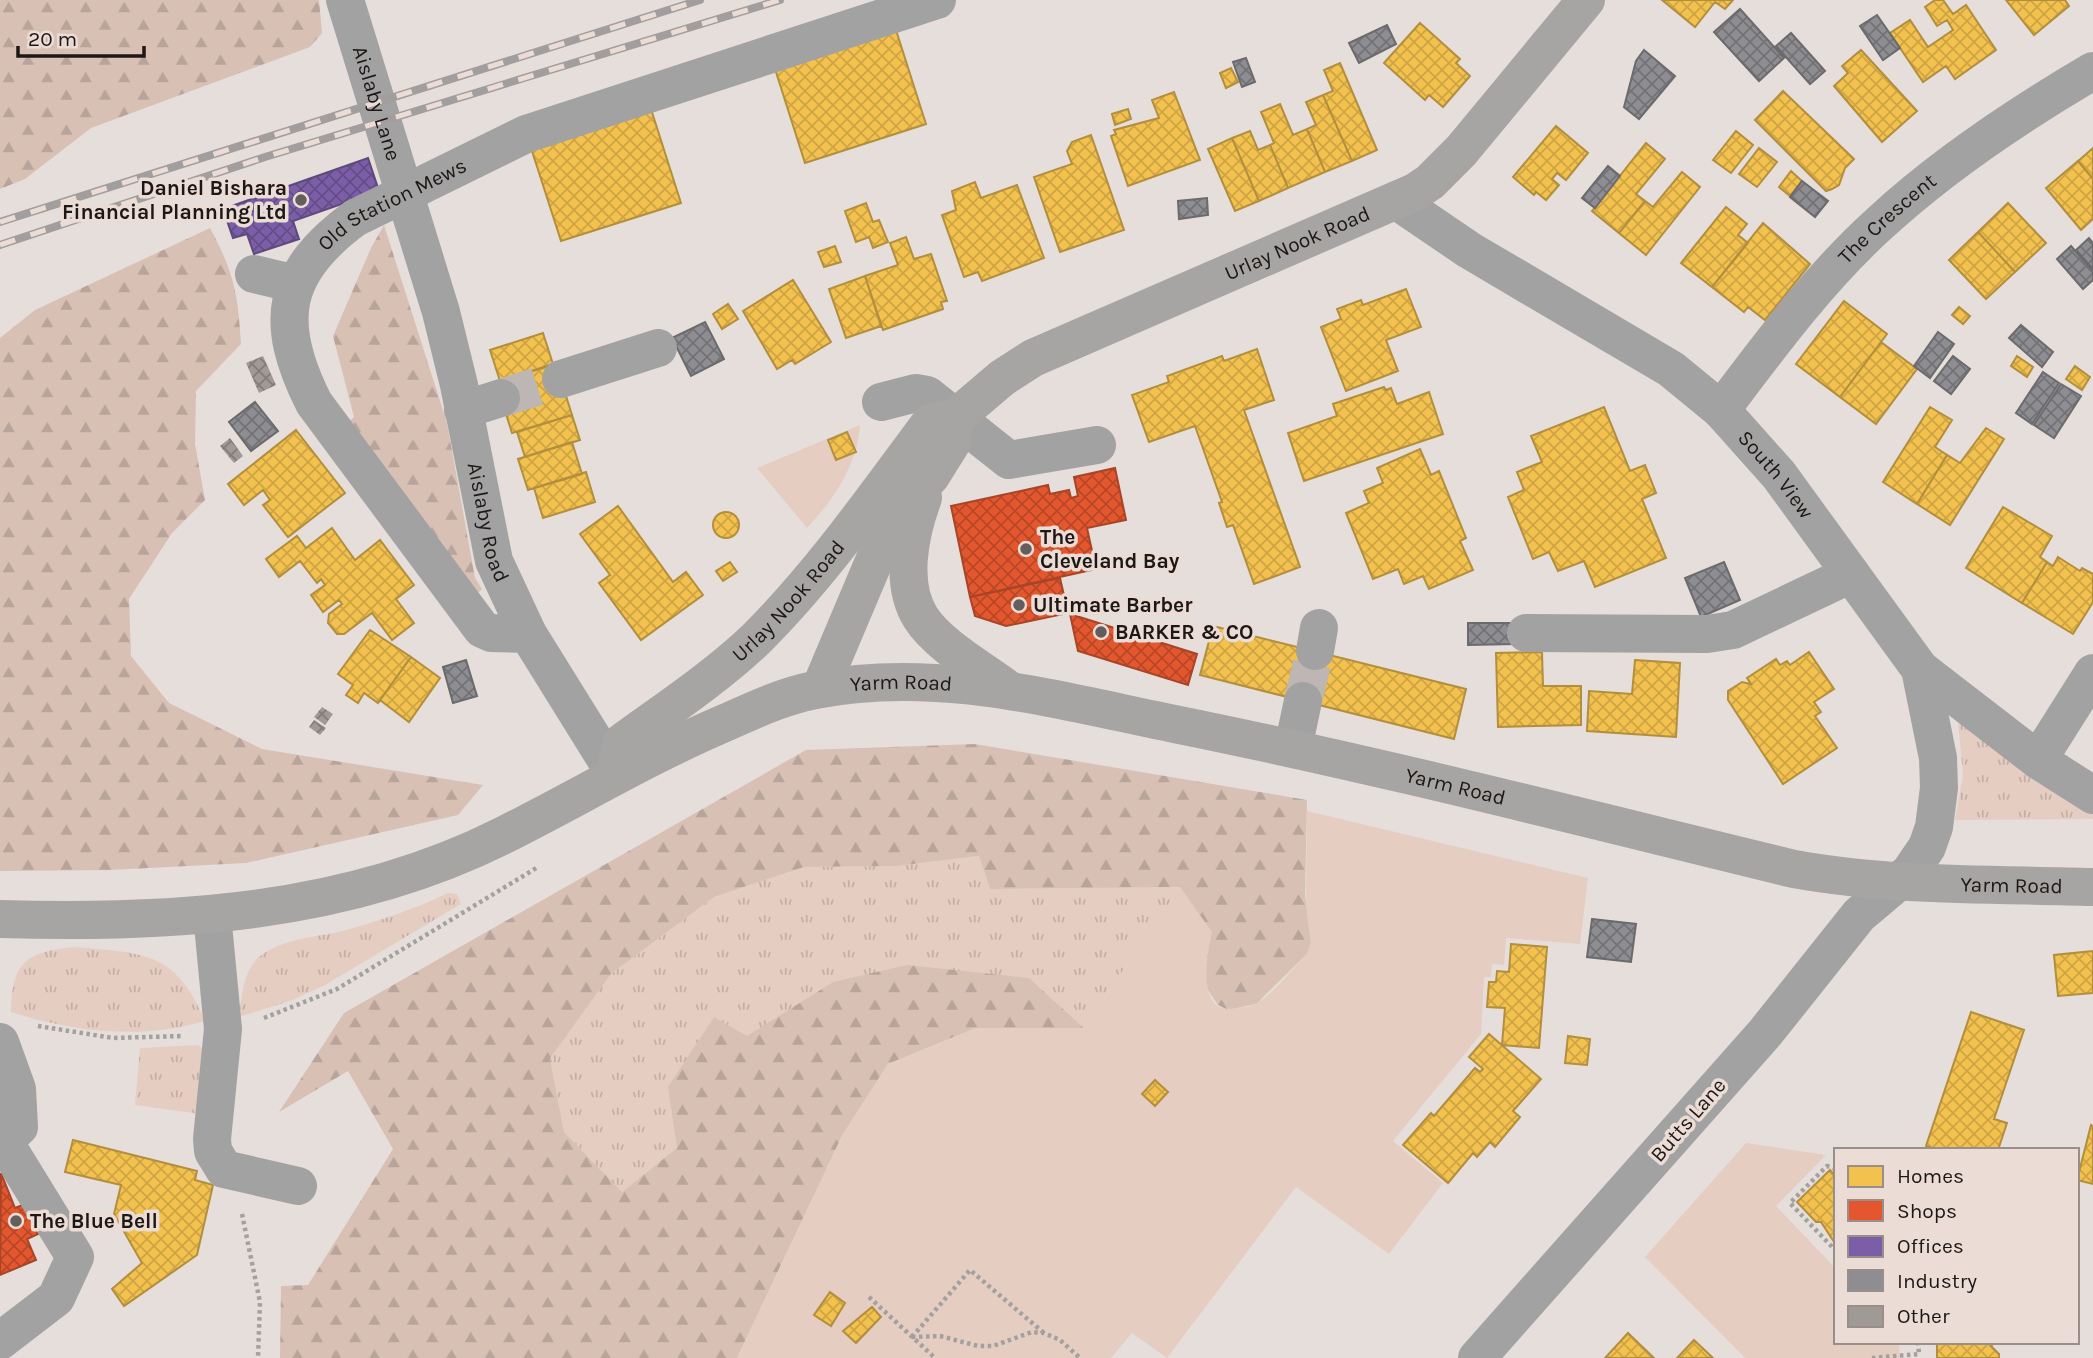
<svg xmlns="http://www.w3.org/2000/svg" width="2093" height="1358" font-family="Karla,sans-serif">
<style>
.grass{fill:url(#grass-tufts)}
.forest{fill:url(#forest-firs)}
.garden{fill:#e5cdc2}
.homes{fill:url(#homes-cross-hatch);stroke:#b28e3d;stroke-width:2}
.shops{fill:url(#shops-cross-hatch);stroke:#a84427;stroke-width:2}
.offices{fill:url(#offices-cross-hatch);stroke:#5f497c;stroke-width:2}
.industry{fill:url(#industry-cross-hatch);stroke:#6b6a6d;stroke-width:2}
.building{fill:url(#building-cross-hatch)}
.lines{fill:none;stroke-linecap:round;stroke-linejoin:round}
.minor-tunnel{stroke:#beb6b3;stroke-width:38;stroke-dasharray:38 19;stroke-linecap:butt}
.path{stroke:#a3a19f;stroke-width:4.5;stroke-dasharray:3.5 3.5;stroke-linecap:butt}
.minor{stroke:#a3a2a2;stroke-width:38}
.major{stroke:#a7a5a3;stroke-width:38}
.rail-casing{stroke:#a29e9e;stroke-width:8}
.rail{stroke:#ebdcd5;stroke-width:5;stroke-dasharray:16;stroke-linecap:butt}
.poi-dot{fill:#635d5b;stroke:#ebdcd5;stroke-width:2.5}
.labels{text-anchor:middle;stroke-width:7;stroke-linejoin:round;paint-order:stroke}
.street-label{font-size:21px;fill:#1d1816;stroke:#ebdcd5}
.poi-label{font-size:21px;font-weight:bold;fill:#1d1816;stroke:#ebdcd5;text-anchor:start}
</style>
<defs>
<pattern id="grass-tufts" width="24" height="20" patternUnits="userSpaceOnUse" patternTransform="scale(1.75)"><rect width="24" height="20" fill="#e5cdc2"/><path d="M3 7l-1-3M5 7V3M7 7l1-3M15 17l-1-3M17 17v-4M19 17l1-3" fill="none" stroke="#c4afa6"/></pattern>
<pattern id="forest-firs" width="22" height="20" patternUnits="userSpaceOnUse" patternTransform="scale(1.75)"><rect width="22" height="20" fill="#d8c0b5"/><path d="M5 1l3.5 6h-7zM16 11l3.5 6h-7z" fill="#b9a49b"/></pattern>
<pattern id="homes-cross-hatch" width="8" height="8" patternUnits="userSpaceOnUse" patternTransform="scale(1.75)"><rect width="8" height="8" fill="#f2c14e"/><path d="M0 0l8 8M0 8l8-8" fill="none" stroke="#cfa543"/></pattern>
<pattern id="shops-cross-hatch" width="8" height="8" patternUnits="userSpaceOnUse" patternTransform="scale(1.75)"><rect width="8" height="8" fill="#e4572e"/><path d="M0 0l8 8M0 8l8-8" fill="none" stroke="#b84726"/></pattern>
<pattern id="offices-cross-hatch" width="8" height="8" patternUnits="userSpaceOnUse" patternTransform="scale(1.75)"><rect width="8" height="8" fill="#7b5ea7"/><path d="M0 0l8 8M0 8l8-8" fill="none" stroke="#644d87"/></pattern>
<pattern id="industry-cross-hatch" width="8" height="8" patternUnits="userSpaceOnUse" patternTransform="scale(1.75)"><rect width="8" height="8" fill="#8d8d92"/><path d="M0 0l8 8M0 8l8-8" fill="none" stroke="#737276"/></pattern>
<pattern id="building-cross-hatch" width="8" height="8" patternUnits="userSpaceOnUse" patternTransform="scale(1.75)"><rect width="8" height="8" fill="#a09a97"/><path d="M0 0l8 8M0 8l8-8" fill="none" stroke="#827d7a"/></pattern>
</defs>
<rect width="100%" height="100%" fill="#e6deda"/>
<!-- grass -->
<path class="grass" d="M1958 721 2093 815V819L1955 820 1963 775Z
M979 856 990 889 1180 887 1084 1028 1029 978 833 982 669 1087 677 1148 622 1192 564 1132 550 1057 611 974 714 897 804 867 896 866Z
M448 893 457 894 461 904 325 985 290 1001 239 1017C242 997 243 971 259 957 284 937 317 938 346 930 382 920 415 909 448 893Z
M74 947C143 953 176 951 205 1021 142 1040 73 1032 11 1012 12 962 26 952 74 947Z
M198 1045 206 1051 201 1114 135 1105 140 1048Z"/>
<!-- forest -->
<path class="forest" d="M0 0H319L322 33 310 47 91 128 25 179 0 189Z
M384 225 447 423 475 578 482 589 476 595 347 423 354 417 333 336 371 248Z
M210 228C234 273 238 293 241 344L196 391 195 444 205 500 172 533 129 599 131 656 169 703 262 749 483 785 458 815 246 863 110 870 0 871V338L35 310Z
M975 744 1307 800 1305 895 1311 943 1307 954 1256 1004 1228 1010 1218 1005 1208 990 1180 887 990 889 979 856 896 866 804 867 714 897 611 974 550 1058 564 1132 622 1192 677 1148 668 1087 714 1017 747 1036 833 982 907 965 1029 978 1084 1028H976L888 1064 843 1134 737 1358H280L281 1286 308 1285 393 1149 348 1071 279 1112 344 1013 806 750Z"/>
<!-- garden -->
<path class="garden" d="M860 425C857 465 835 498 807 528L757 468Z
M1307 811 1588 878 1580 944 1506 938 1504 965 1492 964 1491 977H1484L1481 1034 1393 1141 1443 1183 1389 1254 1296 1187 1167 1358 1132 1333 1111 1358H737L843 1134 888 1064 976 1028H1084L1180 887 1212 932C1207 953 1195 1017 1236 1008 1243 1007 1252 1007 1257 1003 1275 992 1292 969 1307 954L1311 943 1306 904Z
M1746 1143 1826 1155 1776 1206 1836 1269V1342H1899L1900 1358H1745L1645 1257Z"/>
<!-- homes -->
<path class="homes" d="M1662 0H1733L1725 9 1715 2 1695 27Z
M1935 0H1943L1953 14 1966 5 1996 50 1955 79 1946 66 1923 82 1890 33 1910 20 1928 47 1953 30 1947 20 1937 26 1925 7Z
M2006 0H2065L2069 6 2034 35Z
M1420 23 1460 59 1456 63 1470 76 1443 107 1429 95 1425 100 1384 63Z
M896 30 926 124 805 163 775 69Z
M1861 50 1917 111 1882 142 1834 86 1848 73 1842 66Z
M1340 63 1377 150 1352 161 1323 95 1333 91 1324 70Z
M1231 68 1238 82 1226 88 1220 73Z
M1783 91 1854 159 1845 168 1839 185 1832 189 1826 191 1755 120Z
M1174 92 1200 160 1128 186 1111 136 1116 134 1114 130 1159 118 1152 100Z
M1323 95 1352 161 1325 172 1307 129 1316 125 1306 102Z
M1280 104 1293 135 1307 129 1325 172 1288 188 1270 145 1274 143 1261 112Z
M651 109 681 203 561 241 531 148Z
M1128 109 1131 119 1115 125 1112 114Z
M1556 126 1588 153 1566 180 1557 173 1552 179 1559 185 1546 200 1536 192 1534 195 1513 177Z
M1250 131 1258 150 1270 145 1288 188 1259 201 1232 138Z
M1736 131 1753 145 1731 173 1713 160Z
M1091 135 1124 230 1060 252 1034 177 1072 164 1067 151 1072 142Z
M1232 138 1259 201 1235 211 1208 149Z
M1646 143 1665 159 1636 194 1645 201 1619 233 1592 211Z
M1759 148 1777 162 1757 187 1739 174Z
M2093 148V179L2078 161Z
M2078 161 2093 179V219L2081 230 2046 188Z
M1791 171 1802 181 1790 196 1779 187Z
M1682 172 1700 187 1646 255 1619 233 1645 201 1653 207Z
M975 182 981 198 1017 185 1044 258 982 281 978 272 964 277 942 215 956 210 952 191Z
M866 203 873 222 879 220 888 242 873 248 869 237 856 242 845 211Z
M2008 203 2046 243 2015 272 1978 232Z
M1726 207 1747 224 1738 235 1748 243 1712 287 1681 263Z
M1763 223 1810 264 1765 320 1748 307 1744 312 1712 287Z
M1978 232 2015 272 1986 299 1949 260Z
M906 237 914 259 931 254 947 301 941 302 943 309 883 330 865 276 898 265 890 243Z
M835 246 841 262 824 267 818 252Z
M865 276 881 326 846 338 829 289Z
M793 280 831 342 795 364 792 360 777 369 743 311Z
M1406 289 1421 327 1386 340 1398 371 1346 391 1321 327 1341 319 1337 309 1361 300 1363 305Z
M1844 301 1887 334 1840 397 1796 364Z
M728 304 738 319 722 329 713 314Z
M1959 307 1970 316 1963 324 1952 315Z
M543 333 553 364 500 381 490 350Z
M1881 342 1917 369 1876 424 1840 397Z
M1257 349 1274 400 1244 410 1300 567 1254 584 1233 525 1227 527 1219 503 1222 502 1195 426 1149 442 1132 395 1169 382 1167 376 1222 356 1224 361Z
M2017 356 2033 367 2027 377 2011 366Z
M556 364 572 415 512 433 496 382Z
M2075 366 2090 377 2082 390 2066 379Z
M1384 387 1386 390 1391 388 1397 404 1429 392 1443 434 1304 481 1288 433 1337 416 1333 404Z
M1604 407 1630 471 1645 465 1656 493 1642 499 1666 558 1595 587 1584 561 1558 571 1549 552 1533 559 1508 497 1524 490 1517 472 1542 462 1531 436Z
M1930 407 1952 420 1935 447 1947 455 1917 504 1883 482Z
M572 415 580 440 525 457 517 432Z
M1986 428 2004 439 1950 525 1917 504 1947 455 1960 463Z
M296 430 345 493 288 537 263 505 270 500 263 490 244 505 228 484Z
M847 432 856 452 836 460 828 440Z
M572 442 582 474 528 490 518 459Z
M1420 449 1431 475 1439 471 1466 538 1460 541 1473 570 1429 589 1423 576 1404 584 1398 569 1373 579 1346 513 1369 503 1364 491 1383 483 1377 468Z
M586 472 595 502 543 518 534 488Z
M618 506 673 582 686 572 703 595 641 640 599 583 610 575 580 534Z
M2003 507 2052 536 2040 557 2047 562 2022 603 1966 568Z
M713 525a13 13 0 1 1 26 0a13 13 0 1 1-26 0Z
M332 528 355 560 380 540 414 585 396 599 414 623 392 640 372 613 344 634H337L328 623 329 614 342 604 339 600 323 612 311 595 325 585 321 579 317 583 300 561 279 577 266 559 297 536 306 548Z
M2058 557 2080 571 2082 568 2093 574V602L2073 634 2022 603 2047 562 2053 566Z
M730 562 737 572 723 581 716 571Z
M1213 626 1466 689 1454 739 1200 675Z
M370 630 411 657 378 703 364 693 358 703 346 695 353 685 338 674Z
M1542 652 1543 686H1581V725L1498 727 1496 653Z
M1809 652 1834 689 1814 702 1821 712 1815 716 1837 748 1783 784 1728 700V691L1742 682 1751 684 1747 678 1776 659 1780 665 1787 661 1790 665Z
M411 657 440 678 409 722 380 700Z
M1635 660 1680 663 1676 737 1587 731 1589 691 1632 694Z
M1511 944 1547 947 1539 1048 1502 1045 1505 1008 1487 1007 1489 982H1496L1497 971 1509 972Z
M2093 951V993L2058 996 2054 955Z
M1971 1012 2024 1030 1994 1119 2007 1123 1998 1150H1937L1926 1146Z
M1489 1034 1541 1079 1513 1111 1520 1117 1495 1147 1490 1142 1477 1157 1473 1153 1448 1183 1403 1145 1431 1113 1434 1116 1475 1068 1480 1072 1483 1069 1469 1057Z
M1568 1036 1590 1039 1587 1065 1565 1063Z
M1155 1080 1168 1092 1155 1106 1142 1094Z
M2091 1125 2093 1126V1184L2077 1180Z
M73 1140 197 1171 195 1180 213 1185 197 1255 124 1306 112 1289 142 1263 114 1214 121 1185 65 1172Z
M1830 1170 1836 1177V1245L1821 1222H1816L1797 1202Z
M830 1292 845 1303 831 1326 814 1315Z
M872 1307 881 1317 856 1343 843 1331Z
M1628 1333 1654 1358H1605Z
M1694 1340 1713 1358H1677Z
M1937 1342H1995L1991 1346 1999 1354V1358H1937Z"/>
<!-- shops -->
<path class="shops" d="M1115 468 1126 520 1087 528 1096 569 970 597 951 506 1048 485 1050 494 1069 490 1071 498 1078 496 1074 477Z
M1060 578 1068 613 1006 626 975 616 970 597Z
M1070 614 1197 654 1188 685 1078 651Z
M1 1173 15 1208 25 1204 38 1234 27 1239 36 1260 0 1275Z"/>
<!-- offices -->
<path class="offices" d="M368 158 379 191 293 221 299 239 254 254 247 234 233 238 223 209Z"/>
<!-- industry -->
<path class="industry" d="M1740 9 1784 58 1759 81 1714 32Z
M1877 15 1900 48 1883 60 1860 26Z
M1387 25 1396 44 1359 63 1349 43Z
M1791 33 1825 71 1810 84 1776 46Z
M1644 50 1675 76 1639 119 1624 107 1636 61Z
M1246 58 1255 82 1242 87 1233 62Z
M1608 166 1620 176 1595 208 1582 198Z
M1802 181 1828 201 1815 217 1790 197Z
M1207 198 1208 215 1179 219 1178 201Z
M2089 238 2093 243V269L2076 250Z
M2071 246 2093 271V280L2083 289 2057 259Z
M705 322 724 359 691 376 672 338Z
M2021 325 2053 352 2042 367 2009 338Z
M1938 332 1954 344 1930 378 1914 366Z
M1953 356 1970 369 1951 394 1934 381Z
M2043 372 2059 383 2032 424 2016 413Z
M2061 384 2081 396 2054 438 2034 425Z
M255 402 278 431 251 451 229 422Z
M1724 562 1740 600 1701 617 1685 578Z
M1468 623H1515V644L1468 645Z
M466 660 477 696 453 703 443 667Z
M1592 919 1636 924 1631 962 1587 957Z"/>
<!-- building -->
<path class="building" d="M263 356 276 385 259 393 246 363Z
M230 438 243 456 234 463 220 446Z
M322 707 333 714 325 725 314 717Z
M314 720 326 728 320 735 309 727Z"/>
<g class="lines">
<!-- minor-tunnel -->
<path class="minor-tunnel" d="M501 398 561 379
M1303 701 1315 651"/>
<!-- path -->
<path class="path" d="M264 1018 337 989 538 867
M38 1026 113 1038 182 1036
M1836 1169 1827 1166 1790 1203 1836 1251
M242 1214 260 1302 258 1358
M869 1297 935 1358
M912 1337 970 1270 1044 1333
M912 1337 940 1336 978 1346H993L1032 1332 1044 1333 1060 1340 1080 1358
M1872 1358 1919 1354 1918 1342"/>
<!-- minor -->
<g class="minor">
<path id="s1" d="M345 0 441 312 459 385 494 561 528 634 615 774"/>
<path id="s2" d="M1397 201 1469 250 1671 369 1721 410 1779 475 1920 669 1938 758 1939 788 1934 827 1927 847 1910 872 1859 915 1765 1033 1477 1358"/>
<path d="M254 274 296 284"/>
<path d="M561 379 658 348"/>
<path d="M881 402 916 393 927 395 1009 460 1097 445"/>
<path d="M463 410 501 398"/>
<path id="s3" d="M1721 410C1770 345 1820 277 1880 223 1944 164 2018 115 2093 71"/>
<path d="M1526 633 1707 634 1733 630 1851 574"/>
<path id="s4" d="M528 634 491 633 482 629 314 403C273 322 281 272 355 218L526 134 937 0"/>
<path d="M1315 651 1319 628"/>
<path d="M1920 669 2038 760 2093 795"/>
<path d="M1293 748 1303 701"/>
<path d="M2038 760 2093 673"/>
<path d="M212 914 223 1029 212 1139 213 1151 224 1169 298 1186"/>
<path d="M0 1042 17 1089 19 1127 0 1145"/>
<path d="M0 1341 56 1298 75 1257 5 1143"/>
</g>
<!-- major -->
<g class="major">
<path d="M923 498C910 533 899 584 921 618 938 645 983 670 1009 690"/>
<path d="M820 689 880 547 909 500 931 476 951 444 955 418"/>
<path id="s5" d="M615 774 621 743C666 710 715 678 756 639 821 574 875 497 930 423L955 418 1002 378 1033 358 1415 192 1430 182 1461 151 1586 0"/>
<path id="s6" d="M0 919C171 924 346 914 502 836 578 798 649 755 727 722 756 709 784 696 815 690 936 666 1056 700 1175 724 1383 766 1588 819 1794 869 1893 887 1993 884 2093 887"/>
</g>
<defs>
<path id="rail" d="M0 222 700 0
M0 245 265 157 780 0"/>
</defs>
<!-- rail casing -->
<use href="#rail" class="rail-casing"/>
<!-- rail -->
<use href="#rail" class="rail"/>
</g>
<!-- markers -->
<g class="poi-dot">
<circle cx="301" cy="200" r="7"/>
<circle cx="1026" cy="549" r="7"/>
<circle cx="1019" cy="605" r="7"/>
<circle cx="1101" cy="632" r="7"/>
<circle cx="16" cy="1221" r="7"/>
</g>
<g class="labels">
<!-- street labels -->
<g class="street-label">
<text dy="7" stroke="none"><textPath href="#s1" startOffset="108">Aislaby Lane</textPath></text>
<text dy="7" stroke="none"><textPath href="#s4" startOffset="581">Old Station Mews</textPath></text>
<text dy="7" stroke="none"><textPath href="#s3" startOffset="254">The Crescent</textPath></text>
<text dy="7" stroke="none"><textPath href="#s5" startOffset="892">Urlay Nook Road</textPath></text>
<text dy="7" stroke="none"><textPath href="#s2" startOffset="471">South View</textPath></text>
<text dy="7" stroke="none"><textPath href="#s1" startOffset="542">Aislaby Road</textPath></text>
<text dy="7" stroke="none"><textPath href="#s5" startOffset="252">Urlay Nook Road</textPath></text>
<text dy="7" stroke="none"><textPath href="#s6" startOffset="947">Yarm Road</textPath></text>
<text dy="7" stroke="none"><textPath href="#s6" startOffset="1512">Yarm Road</textPath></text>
<text dy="7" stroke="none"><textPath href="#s6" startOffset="2079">Yarm Road</textPath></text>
<text transform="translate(1688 1120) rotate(-49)" y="7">Butts Lane</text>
</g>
<!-- poi labels -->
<g class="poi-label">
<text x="287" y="195" text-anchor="end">Daniel Bishara<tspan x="287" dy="24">Financial Planning Ltd</tspan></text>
<text x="1040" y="544">The<tspan x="1040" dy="24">Cleveland Bay</tspan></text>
<text x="1033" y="612">Ultimate Barber</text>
<text x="1115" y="639">BARKER &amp; CO</text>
<text x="30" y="1228">The Blue Bell</text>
</g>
</g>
<!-- legend -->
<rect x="1834" y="1148" width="245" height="196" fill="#ebdcd5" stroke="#998e89" stroke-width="2"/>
<rect x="1848" y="1166" width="35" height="21" fill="#f2c14e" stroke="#998e89" stroke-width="2"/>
<text x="1897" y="1183" font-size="21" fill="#1d1816">Homes</text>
<rect x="1848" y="1200" width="35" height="21" fill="#e4572e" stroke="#998e89" stroke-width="2"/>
<text x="1897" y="1218" font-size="21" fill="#1d1816">Shops</text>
<rect x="1848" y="1236" width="35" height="21" fill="#7b5ea7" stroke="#998e89" stroke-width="2"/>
<text x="1897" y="1253" font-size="21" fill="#1d1816">Offices</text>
<rect x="1848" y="1270" width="35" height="21" fill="#8d8d92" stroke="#998e89" stroke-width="2"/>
<text x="1897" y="1288" font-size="21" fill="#1d1816">Industry</text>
<rect x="1848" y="1306" width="35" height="21" fill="#a09a97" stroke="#998e89" stroke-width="2"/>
<text x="1897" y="1323" font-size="21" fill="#1d1816">Other</text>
<!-- scale -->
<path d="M18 46v10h126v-10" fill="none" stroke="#1d1816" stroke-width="3.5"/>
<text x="28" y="46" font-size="21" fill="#1d1816" stroke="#ebdcd5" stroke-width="5" paint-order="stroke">20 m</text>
</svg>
